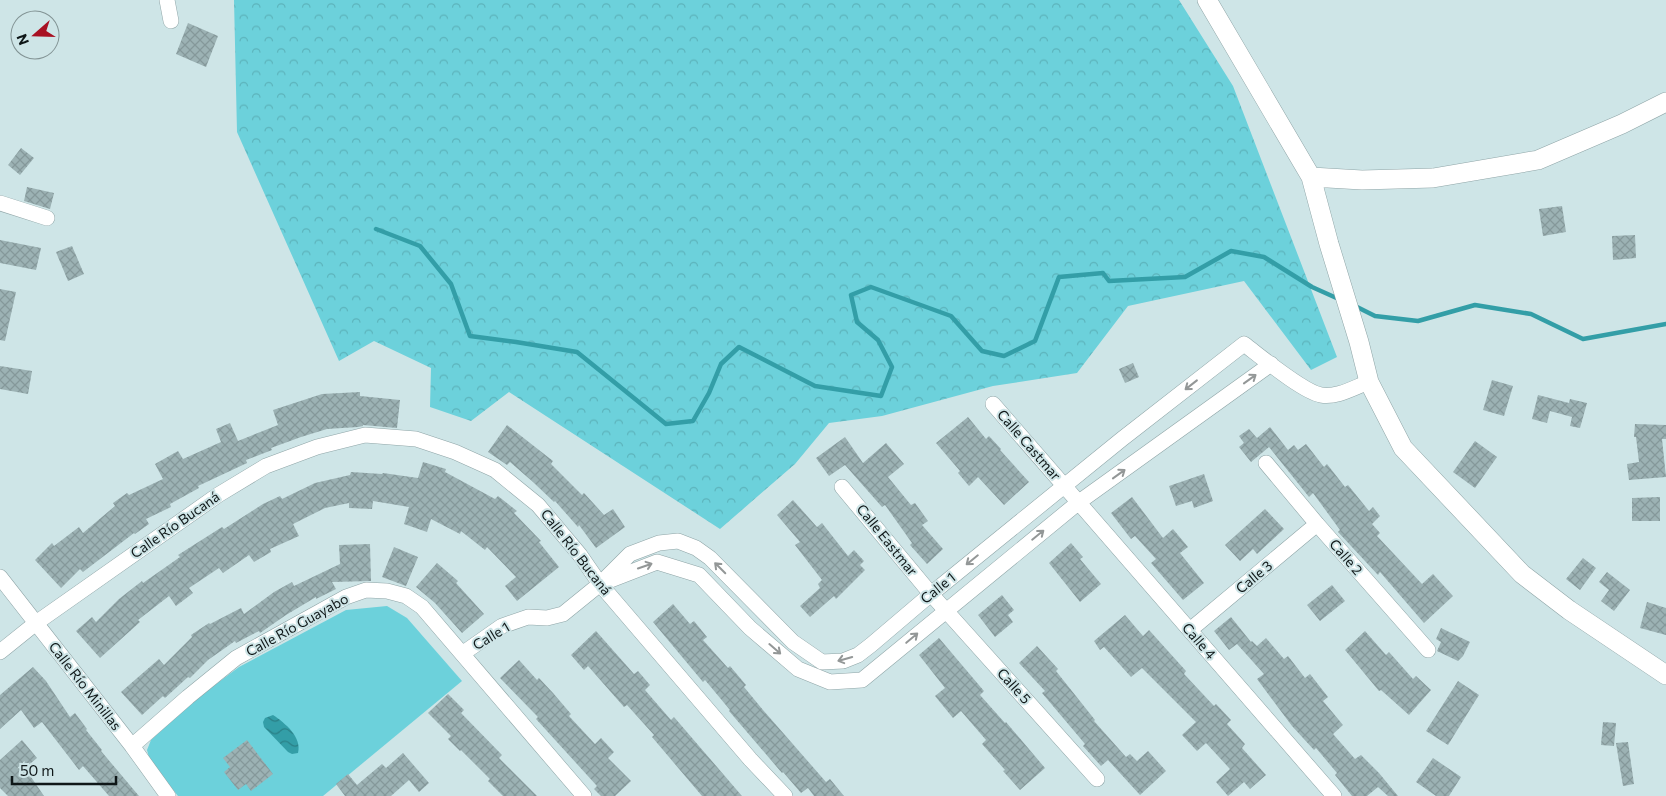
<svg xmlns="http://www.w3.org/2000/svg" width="1666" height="796" font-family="Commissioner,sans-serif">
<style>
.green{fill:#6cd1db}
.forest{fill:url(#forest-crowns)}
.water{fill:url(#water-waves)}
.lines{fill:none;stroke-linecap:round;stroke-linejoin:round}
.stream{stroke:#339ea7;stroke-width:4.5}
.building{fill:url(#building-cross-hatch)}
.minor-casing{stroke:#8fa5a7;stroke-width:16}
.tertiary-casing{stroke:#8fa5a7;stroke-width:20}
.minor{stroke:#fff;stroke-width:15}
.tertiary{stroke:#fff;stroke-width:19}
.oneway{stroke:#939797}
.labels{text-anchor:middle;stroke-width:4;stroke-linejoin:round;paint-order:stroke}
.street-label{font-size:14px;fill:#0f1718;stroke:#cee5e7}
</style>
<defs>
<pattern id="forest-crowns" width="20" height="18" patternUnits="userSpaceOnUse" patternTransform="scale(1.25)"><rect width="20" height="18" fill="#6cd1db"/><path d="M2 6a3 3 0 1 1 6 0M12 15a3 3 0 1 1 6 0" fill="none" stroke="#5cb3bb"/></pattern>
<pattern id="water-waves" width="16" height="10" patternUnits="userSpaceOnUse" patternTransform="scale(1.25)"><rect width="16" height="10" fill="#339ea7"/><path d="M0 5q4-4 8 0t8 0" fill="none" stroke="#2a8087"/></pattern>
<pattern id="building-cross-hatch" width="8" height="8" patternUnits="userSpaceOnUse" patternTransform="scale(1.25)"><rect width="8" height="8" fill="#9cb2b4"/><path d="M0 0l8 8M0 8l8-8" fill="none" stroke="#85989a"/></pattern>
</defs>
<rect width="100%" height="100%" fill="#cee5e7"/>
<!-- green -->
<path class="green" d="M387 606 407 618 462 681 323 796H178L150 761 147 750 151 740 192 702 239 667 346 610Z"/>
<!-- forest -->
<path class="forest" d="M234 0H1179L1233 86 1337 357 1311 370 1244 281 1128 306 1077 373 993 386 882 416 829 423 795 464 720 529 509 392 471 421 430 407 431 368 374 341 339 361 237 132Z"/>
<!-- water -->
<path class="water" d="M273 715C285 723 302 737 298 753L292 754 288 752 264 727 263 722 265 718Z"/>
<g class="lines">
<!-- stream -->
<path class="stream" d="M376 229 420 246 451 284 470 336 516 342 577 352 666 424 693 421 709 393 721 364 739 347 815 386 881 396 892 367 878 340 857 322 851 295 871 287 951 316 982 351 1004 356 1035 341 1059 277 1103 273 1109 281 1185 277 1231 251 1264 257 1312 287 1341 300
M1355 306 1375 316 1418 321 1475 305 1531 314 1583 339 1666 324"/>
</g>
<!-- building -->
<path class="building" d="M188 23 218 36 206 67 176 54Z
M21 148 34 158 20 175 8 165Z
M27 187 54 193 50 209 24 201Z
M1562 206 1566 232 1543 236 1539 209Z
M1635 235 1636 258 1613 260 1612 236Z
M0 240 41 248 36 270 0 263Z
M72 246 84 274 68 281 56 252Z
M0 289 16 292 5 341 0 340Z
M1133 363 1139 377 1125 383 1119 369Z
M0 366 32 371 28 394 0 389Z
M1492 380 1513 386 1504 416 1483 410Z
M360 392V396L400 400 397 428 363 425V426L358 427 327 429 301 437 271 448 272 450 246 460 247 463 198 486 199 488 170 504 171 507 146 519 149 524 135 534 134 533 83 572 80 569 61 588 35 560 52 543 54 546 79 527 83 533 115 506 113 503 127 493 129 495 163 479 155 464 178 451 183 459 221 442 216 429 230 423 238 441 278 425 273 410 322 394Z
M1538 395 1569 403 1570 399 1587 403 1580 428 1570 426 1572 417 1550 411 1547 423 1532 419Z
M968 417 986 439 989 436 1001 449 1000 450 1029 482 1004 505 978 477 969 486 958 473 960 471 936 443Z
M1635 424 1666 425V439H1662L1666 477 1629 480 1627 464 1639 462 1636 437H1634Z
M507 425 553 461 551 464 582 495 584 493 604 515 613 509 625 527 596 548 579 525 578 527 555 501 554 502 533 482 510 462 507 465 488 452Z
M1270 427 1288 450 1294 445 1298 450 1306 444 1324 467 1327 464 1345 487 1348 485 1369 511 1373 507 1380 516 1372 524 1380 533 1377 536 1422 584 1433 574 1453 596 1424 623 1380 572 1378 575 1338 532 1340 530 1313 493 1309 497 1269 447 1251 462 1239 447 1244 443 1239 436 1249 429 1257 438Z
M845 437 863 463 886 443 904 464 888 477 911 505 915 503 928 521 922 525 943 549 927 564 910 545 912 543 885 505 882 507 845 465 829 476 816 458Z
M1475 441 1497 457 1475 488 1453 472Z
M423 462 446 469 445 472 495 499 498 496 517 511 514 513 541 541 539 542 559 567 517 601 505 586 516 577 487 547 485 550 461 531 460 534 431 519 427 532 404 524 409 507 373 501 372 509 349 508V503L325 508 293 524 299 536 270 549 271 552 254 562 249 555 223 573 219 568 189 588 193 593 176 606 169 596 138 620 140 622 100 658 76 631 92 617 96 622 119 599 142 581 143 583 180 557 178 555 222 527 224 529 263 504 280 496 282 499 315 483 350 475 351 472 382 474 383 473 418 478Z
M1204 474 1213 501 1194 508 1192 501 1176 506 1169 486Z
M1132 497 1163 538 1173 529 1188 547 1180 553 1204 583 1183 600 1151 563 1156 559 1135 536 1131 539 1111 513Z
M1660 497V521H1632V498Z
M793 500 817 527 822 523 848 556 854 550 864 561 860 565 865 570 836 599 834 596 810 617 800 606 820 588 818 584 822 580 795 545 800 542 777 515Z
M1265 509 1284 529 1257 554 1253 549 1240 561 1225 545Z
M1071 543 1083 557 1080 559 1101 584 1080 602 1049 563Z
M370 544 371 581 332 582 336 589 316 599V597L286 615 260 633 259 631 236 643 235 641 208 660 190 678 188 677 165 698 163 696 142 715 121 692 159 659 164 665 192 637 191 635 209 623 210 624 241 608 244 614 274 592 292 582 294 586 340 564 339 545Z
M394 547 418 557 406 586 382 577Z
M1583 558 1596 568 1580 590 1566 579Z
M437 563 458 581 456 583 484 614 462 633 435 603 416 587Z
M1607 572 1630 590 1614 611 1601 601 1609 590 1599 582Z
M1332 585 1345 601 1320 621 1307 605Z
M1002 595 1014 610 1008 615 1013 622 995 637 978 615Z
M1647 602 1666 608V635L1640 628Z
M673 604 690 624 694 621 707 637 703 640 728 668 730 666 746 685 744 687 763 710 826 782 830 779 844 796H814L808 788 801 793 783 772 782 773 729 711 730 710 705 680 703 682 653 622Z
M1125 615 1143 636 1149 630 1186 671 1184 674 1214 706 1216 704 1231 720 1227 724 1245 744 1242 748 1266 775 1250 789 1244 782 1228 796 1216 782 1230 769 1206 743 1197 751 1182 735 1196 722 1142 668 1131 677 1104 647 1100 650 1094 641Z
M1231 617 1251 642 1252 641 1257 646 1266 638 1284 659 1288 656 1305 678 1310 674 1328 697 1323 701 1343 725 1333 734 1355 759 1361 755 1379 773 1398 796H1388L1378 787 1367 796H1352L1335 775 1337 773 1316 748 1314 750 1292 726 1257 679 1264 674 1237 644 1229 650 1214 631Z
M1441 628 1470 642 1463 656 1458 661 1437 651 1441 642 1436 639Z
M596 631 634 674 638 671 650 685 645 690 671 720 674 717 742 796H702L652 737 654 735 627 705 624 707 588 666 584 670 571 655Z
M1365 631 1386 655 1389 652 1413 679 1416 676 1431 690 1409 715 1381 690 1379 691 1345 650Z
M939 638 984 691 980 695 1005 723 1006 722 1045 768 1020 790 1003 771 1005 770 982 744 986 740 961 711 953 718 935 696 945 688 919 655Z
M1037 646 1058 669 1056 671 1095 720 1094 721 1126 757 1130 754 1137 761 1148 751 1166 771 1140 795 1108 760 1101 766 1083 746 1085 744 1042 693 1045 691 1019 663Z
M519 660 537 680 539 678 553 693 571 714 569 716 595 744 601 738 614 752 608 758 631 781 615 796H601L594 789 597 786 536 719 538 717 500 678Z
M33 667 46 681 70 717 75 713 87 729 86 730 102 750 101 751 139 796H109L83 766 79 770 42 722 34 728 21 710 0 729V695Z
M1458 681 1479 695 1448 745 1426 731Z
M448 694 464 710 461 713 502 755 499 758 537 796H503L488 781 490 779 461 750 460 751 448 739 451 736 428 713Z
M1603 722 1616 723 1614 746 1601 745Z
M22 740 37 758 25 768 44 796H8L0 788V760Z
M247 740 273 774 251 791 246 784 238 790 224 772 230 767 223 758Z
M1628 742 1634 784 1623 786 1616 743Z
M403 753 429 783 419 792 409 780 391 796H345L336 784 348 774 357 785 382 764 386 768Z
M1433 758 1461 777 1449 796H1436L1416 782Z"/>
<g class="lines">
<defs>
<path id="minor" d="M167 0 171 21
M0 203 47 218
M993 404 1334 796
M1266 463 1317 524 1428 650
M842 487 931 594 1097 779
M0 577 132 746 168 796
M608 581 657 562 699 575 750 628 798 669 830 682 862 680 1079 502 1271 364
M1190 630 1317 524
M0 652 36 623 218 495 266 466 317 447 365 435 416 439 455 452 495 470 538 505 580 555 600 584 750 759 785 796
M462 654 502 626 528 617 547 618 563 614 600 584 630 554 659 543 678 541 696 548 710 558 793 642 822 662 843 661 858 655 871 645 931 594 1122 439 1244 344C1260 356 1303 392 1321 395 1337 398 1355 387 1369 382
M132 746 188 697 236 658 346 597 366 590 387 591 406 596 422 607 584 796"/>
<path id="tertiary" d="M1207 0 1311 177 1329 244 1359 342 1369 382 1403 448 1522 574 1569 610 1666 675
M1311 177 1362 180 1433 178 1538 160 1622 124 1666 102"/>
</defs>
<!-- minor casing -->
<use href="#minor" class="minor-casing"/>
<!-- tertiary casing -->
<use href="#tertiary" class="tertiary-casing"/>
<!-- minor -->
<use href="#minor" class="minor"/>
<!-- tertiary -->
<use href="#tertiary" class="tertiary"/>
</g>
<!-- one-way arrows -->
<defs><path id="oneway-shaft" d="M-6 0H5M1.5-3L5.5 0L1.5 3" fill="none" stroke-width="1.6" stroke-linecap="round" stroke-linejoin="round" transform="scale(1.25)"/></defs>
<g class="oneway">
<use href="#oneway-shaft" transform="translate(1250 379) rotate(-36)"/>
<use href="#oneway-shaft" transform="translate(1191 385) rotate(142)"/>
<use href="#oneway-shaft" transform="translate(1119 474) rotate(-36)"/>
<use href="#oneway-shaft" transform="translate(1038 535) rotate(-39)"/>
<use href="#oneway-shaft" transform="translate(972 560) rotate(141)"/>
<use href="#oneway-shaft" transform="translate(645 566) rotate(-19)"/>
<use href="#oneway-shaft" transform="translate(720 568) rotate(-135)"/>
<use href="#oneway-shaft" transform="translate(912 638) rotate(-40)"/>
<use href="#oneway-shaft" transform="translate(775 649) rotate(41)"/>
<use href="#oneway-shaft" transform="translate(845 659) rotate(164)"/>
</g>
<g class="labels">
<!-- street labels -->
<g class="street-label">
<text transform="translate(1029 445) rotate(49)" y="5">Calle Castmar</text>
<text transform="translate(175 525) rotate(-35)" y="5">Calle Río Bucaná</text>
<text transform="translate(887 540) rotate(51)" y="5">Calle Eastmar</text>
<text transform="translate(576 552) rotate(52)" y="5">Calle Río Bucaná</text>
<text transform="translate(1346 557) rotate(49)" y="5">Calle 2</text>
<text transform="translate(1254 577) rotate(-40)" y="5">Calle 3</text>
<text transform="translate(938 588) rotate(-39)" y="5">Calle 1</text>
<text transform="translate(297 625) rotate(-29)" y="5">Calle Río Guayabo</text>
<text transform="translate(491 636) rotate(-31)" y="5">Calle 1</text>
<text transform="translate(1199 641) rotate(49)" y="5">Calle 4</text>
<text transform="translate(85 686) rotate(52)" y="5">Calle Río Minillas</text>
<text transform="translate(1014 686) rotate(48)" y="5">Calle 5</text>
</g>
</g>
<!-- north arrow -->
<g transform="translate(35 35) rotate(250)"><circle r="24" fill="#cee5e7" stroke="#829394"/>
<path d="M0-4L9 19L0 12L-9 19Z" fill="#a81123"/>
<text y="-8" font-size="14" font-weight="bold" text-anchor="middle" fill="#0f1718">N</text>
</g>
<!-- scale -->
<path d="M12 776v8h104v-8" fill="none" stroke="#0f1718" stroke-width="2.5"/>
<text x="20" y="776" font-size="15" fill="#0f1718" stroke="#cee5e7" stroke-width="4" paint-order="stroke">50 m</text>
</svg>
